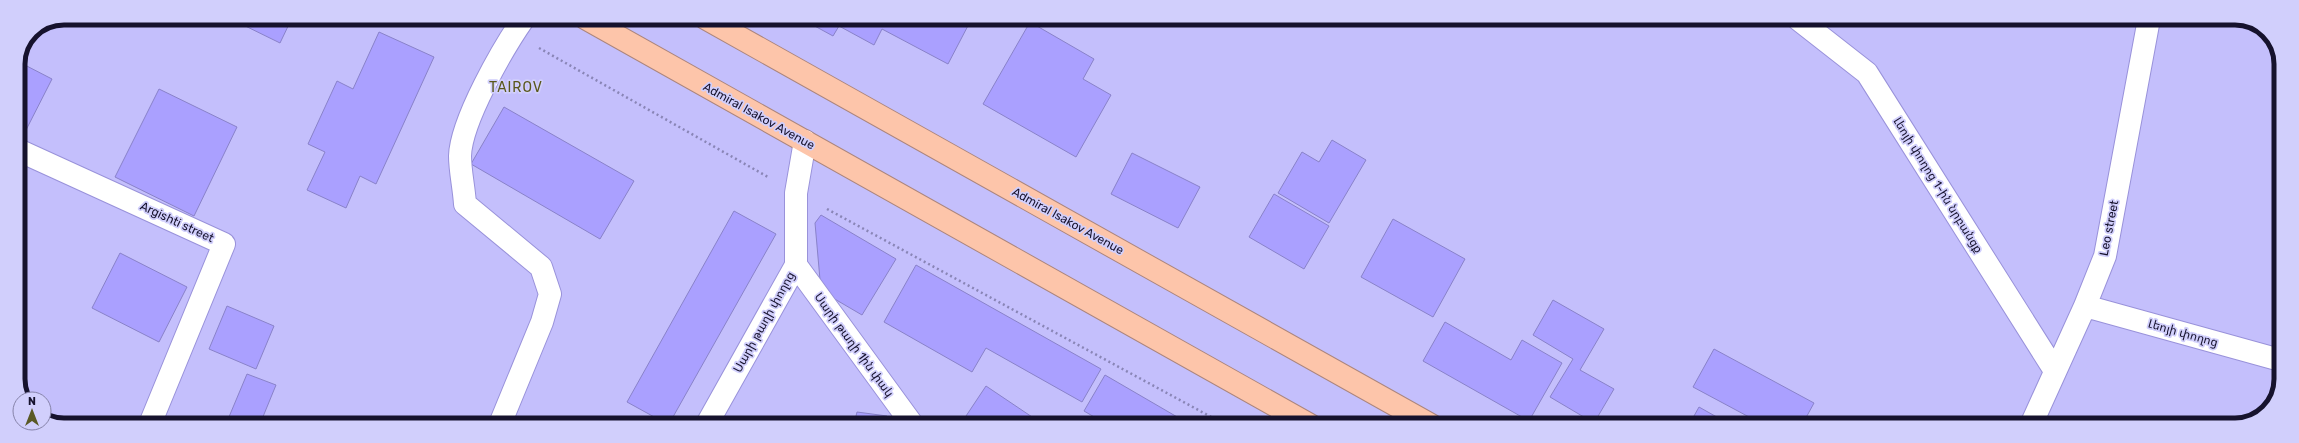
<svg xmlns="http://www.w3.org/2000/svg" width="2299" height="443" font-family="Rubik,'Noto Sans Armenian',sans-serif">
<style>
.building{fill:#aaa0ff;stroke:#8982c9}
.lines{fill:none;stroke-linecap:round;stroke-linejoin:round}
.minor-casing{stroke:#9992da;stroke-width:24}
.highway-casing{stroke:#ac867e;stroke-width:24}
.path{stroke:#8985b6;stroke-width:2.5;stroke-dasharray:2 3;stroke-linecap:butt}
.minor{stroke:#fff;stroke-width:22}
.highway{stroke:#fdc5aa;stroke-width:22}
.labels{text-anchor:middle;stroke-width:3.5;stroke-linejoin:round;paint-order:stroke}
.street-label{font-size:12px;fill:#16122d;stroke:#d1cffc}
.quarter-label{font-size:14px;letter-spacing:1px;fill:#59571b;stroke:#d1cffc}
.rim{fill:none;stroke:#16122d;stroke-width:5}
</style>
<rect width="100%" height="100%" fill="#c4bffc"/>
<!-- building -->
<path class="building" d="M229 18H292L280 43Z
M800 18H972L948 64 882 29 874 45 839 26 833 36Z
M1030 22 1094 59 1083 79 1111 95 1076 157 983 104Z
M379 32 434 57 376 184 360 176 346 208 307 190 325 152 308 144 337 81 353 89Z
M19 62 52 79 25 132 18 128Z
M159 89 237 127 194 216 115 177Z
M504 107 634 181 600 239 471 164Z
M1332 140 1366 160 1329 223 1278 193 1302 152 1319 162Z
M1132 153 1200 187 1178 228 1111 194Z
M1274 194 1329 226 1304 269 1249 237Z
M734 211 776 234 669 424H667L627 402Z
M821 215 896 259 862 315 821 291 815 223Z
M1393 219 1465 259 1433 317 1361 277Z
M120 253 187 287 159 342 92 308Z
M916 265 1101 369 1082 402 986 348 972 372 884 322Z
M1553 300 1604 329 1580 370 1614 389 1594 423 1550 397 1573 359 1533 335Z
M227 306 274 326 256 369 209 349Z
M1445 322 1511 360 1522 340 1562 363 1529 421 1423 361Z
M1714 349 1814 403 1802 425H1764L1693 387Z
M247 374 276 385 260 424H226Z
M1105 375 1191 425H1108L1084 411Z
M986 386 1044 425H960Z
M1699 407 1731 425H1689Z
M857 412 887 416 892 424H854Z"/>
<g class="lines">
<defs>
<path id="minor" d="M1798 19 1867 73 2055 371
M18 150 224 244 150 424
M796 265 912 424
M2085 306 2280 360
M500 424 542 322 550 294 541 267 465 204C464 188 460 171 460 156 461 121 503 48 524 18
M707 424 796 265V193L805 141
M2031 425 2085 306 2105 256 2149 19"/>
<path id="highway" d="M585 18 1310 425
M705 18 1431 425"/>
</defs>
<!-- minor casing -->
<use href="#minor" class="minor-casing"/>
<!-- highway casing -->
<use href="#highway" class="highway-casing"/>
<!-- path -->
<path class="path" d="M539 48 768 177
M827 209 1226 425"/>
<!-- minor -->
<use href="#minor" class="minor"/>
<!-- highway -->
<use href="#highway" class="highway"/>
</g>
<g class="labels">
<!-- street labels -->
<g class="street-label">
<text transform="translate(759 116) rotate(29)" y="4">Admiral Isakov Avenue</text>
<text transform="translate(1938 185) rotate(58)" y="4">Լեոյի փողոց 1-ին նրբանցք</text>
<text transform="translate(1068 221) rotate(29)" y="4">Admiral Isakov Avenue</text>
<text transform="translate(177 222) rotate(25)" y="4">Argishti street</text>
<text transform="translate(2109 228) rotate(-79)" y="4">Leo street</text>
<text transform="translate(764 322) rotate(-61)" y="4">Սարի թաղի փողոց</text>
<text transform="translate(2183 333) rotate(16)" y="4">Լեոյի փողոց</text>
<text transform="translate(854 345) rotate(54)" y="4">Սարի թաղի 1ին փակ</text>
</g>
<!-- quarter labels -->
<g class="quarter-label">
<text x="516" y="92">TAIROV</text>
</g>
</g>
<!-- crop -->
<path d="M0 0H2299V443H0ZM64 25H2235A39 39 0 0 1 2274 64V379A39 39 0 0 1 2235 418H64A39 39 0 0 1 25 379V64A39 39 0 0 1 64 25Z" fill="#d1cffc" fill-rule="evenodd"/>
<path class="rim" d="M64 25H2235A39 39 0 0 1 2274 64V379A39 39 0 0 1 2235 418H64A39 39 0 0 1 25 379V64A39 39 0 0 1 64 25Z"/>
<!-- north arrow -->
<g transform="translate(32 411)"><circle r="19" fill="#d1cffc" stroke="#8683a9"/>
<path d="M0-3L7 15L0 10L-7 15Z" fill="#5a5925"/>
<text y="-6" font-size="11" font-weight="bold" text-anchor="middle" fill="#16122d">N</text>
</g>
</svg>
